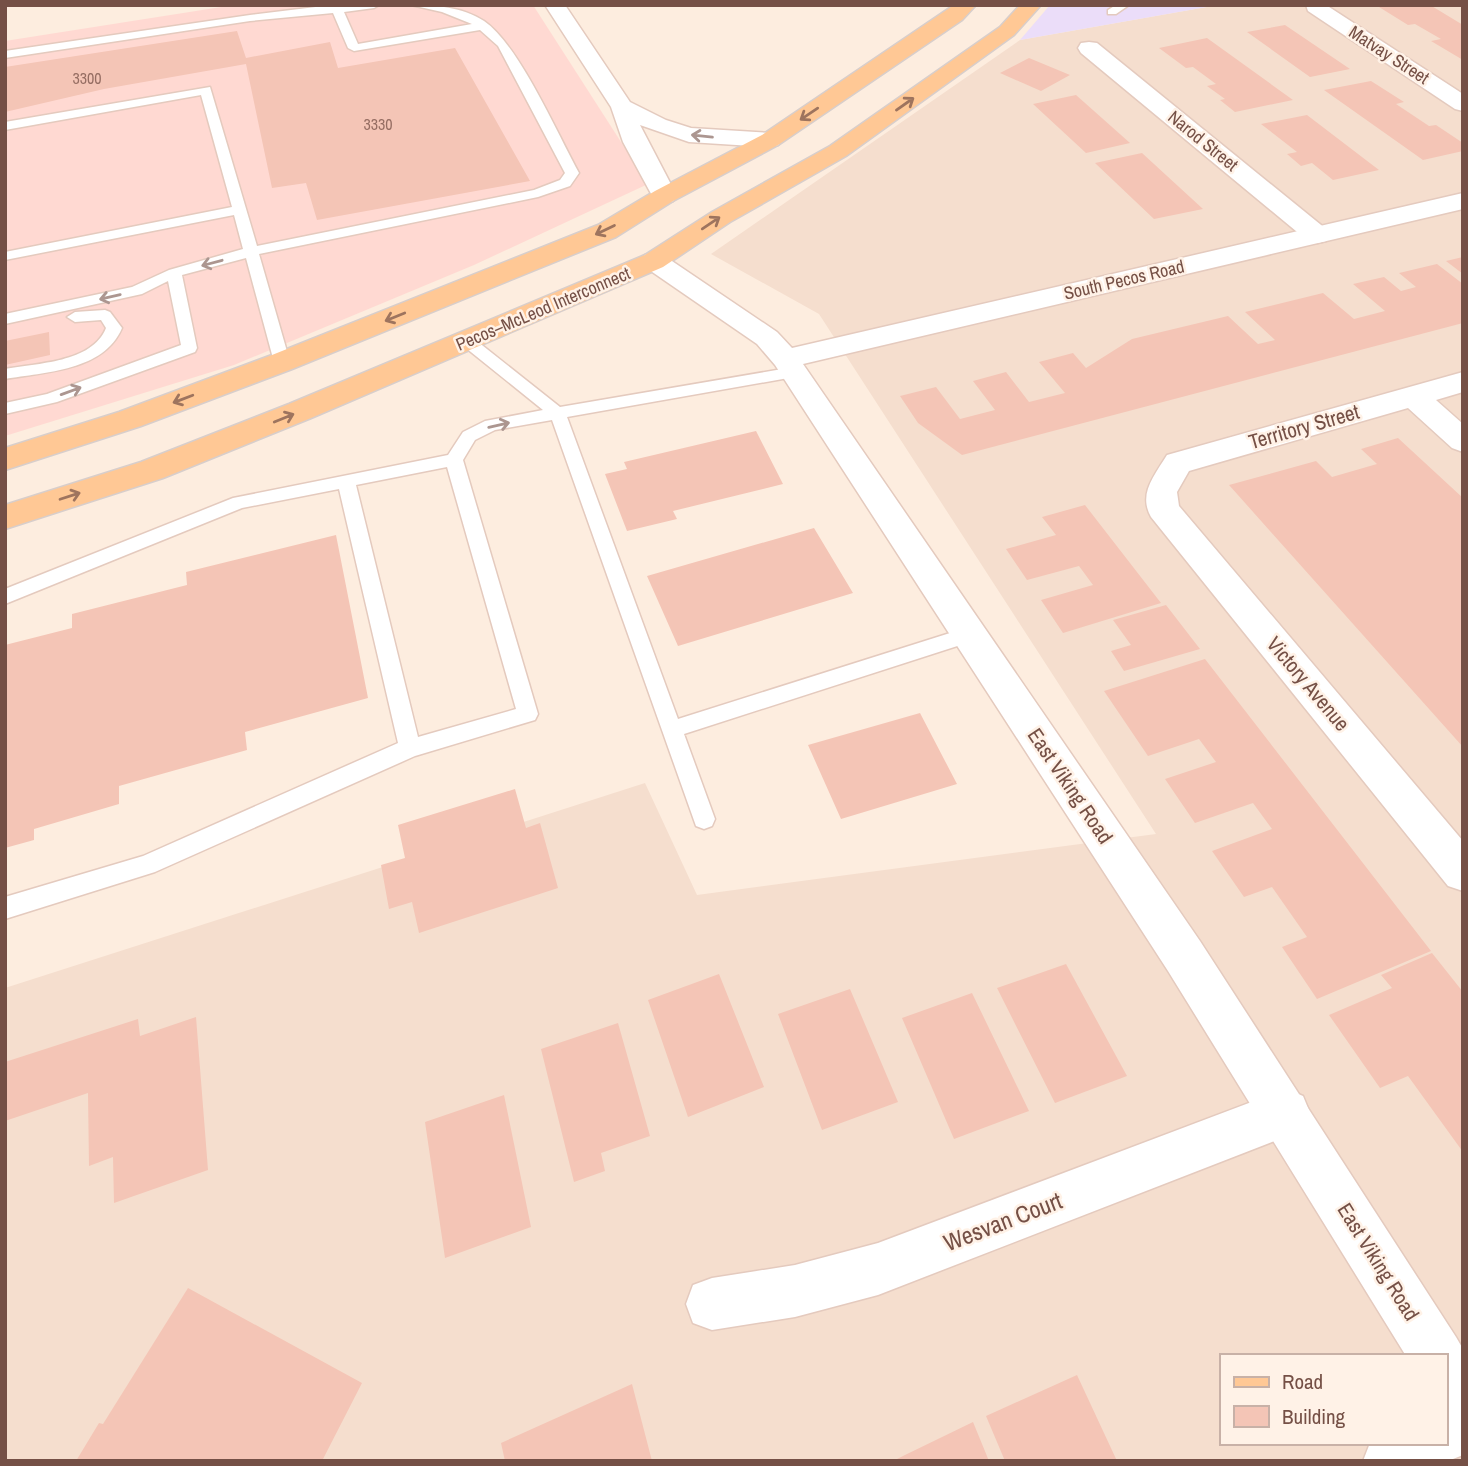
<svg xmlns="http://www.w3.org/2000/svg" width="1468" height="1466" font-family="'Archivo Narrow',sans-serif">
<style>
.residential{fill:#f5dece;fill-rule:evenodd}
.commercial{fill:#ffd9d2}
.education{fill:#ebddf9}
.building{fill:#f4c5b6}
.lines{fill:none;stroke-linecap:round;stroke-linejoin:round}
.service-casing{stroke:#e4cabe;stroke-width:3}
.minor-casing{stroke:#e4cabe;stroke-width:3}
.tertiary-casing{stroke:#e4cabe;stroke-width:3}
.primary-casing{stroke:#d8cecb;stroke-width:3}
.service{fill:#fff;fill-rule:evenodd}
.minor{fill:#fff;fill-rule:evenodd}
.tertiary{fill:#fff;fill-rule:evenodd}
.primary{fill:#ffc895;fill-rule:evenodd}
.oneway{stroke:#9e745e}
.oneway2{stroke:#ac9690}
.labels{text-anchor:middle;stroke-width:5;stroke-linejoin:round;paint-order:stroke}
.far-number-label{font-size:16px;fill:#956d62}
.far-street-label{font-size:18px;fill:#755046;stroke:#fff2e7}
.street-label{font-size:21px;fill:#755046;stroke:#fff2e7}
.near-street-label{font-size:24px;fill:#755046;stroke:#fff2e7}
</style>
<rect width="100%" height="100%" fill="#fdeddf"/>
<!-- residential -->
<path class="residential" d="M1218 5H1463V1461H5V988L645 783 697 895 1156 834 819 314 711 254 1020 40ZM1221 1356H1445V1443H1221Z"/>
<!-- commercial -->
<path class="commercial" d="M234 5H533L648 184 474 265 234 365 5 436V41Z"/>
<!-- education -->
<path class="education" d="M1050 5H1218L1020 40Z"/>
<!-- building -->
<path class="building" d="M1388 5H1430L1463 25V60L1431 41 1441 39 1415 24 1408 25 1379 7Z
M1285 25 1350 69 1310 77 1247 32Z
M237 31 246 58 330 42 338 68 455 48 530 181 317 220 306 183 272 188 246 64 104 89 5 112V67Z
M1207 38 1293 100 1235 112 1220 100 1225 99 1207 86 1216 84 1193 67 1186 68 1159 48Z
M1029 58 1070 75 1041 91 1000 73Z
M1371 81 1404 102 1396 104 1429 126 1436 125 1463 143V151L1423 160 1324 90Z
M1076 95 1130 143 1086 153 1033 104Z
M1307 115 1379 170 1333 180 1312 163 1301 166 1287 154 1297 152 1261 124Z
M1142 153 1203 209 1154 219 1095 163Z
M1463 257V274L1446 261Z
M1437 264 1463 284V323L962 455 918 423 900 396 936 387 960 419 995 410 973 381 1006 372 1029 402 1065 393 1039 362 1073 353 1086 368 1132 339 1228 316 1258 344 1275 340 1245 312 1323 293 1354 319 1385 311 1353 284 1384 277 1401 291 1416 287 1399 273Z
M49 332 50 355 5 365V341Z
M756 431 783 484 673 511 677 519 627 531 605 474 627 469 624 462Z
M1398 438 1463 498V747L1229 485 1316 461 1332 477 1377 464 1361 449Z
M1085 505 1161 603 1063 633 1041 600 1093 585 1079 566 1027 580 1006 549 1056 535 1042 517Z
M814 528 853 593 678 646 647 576Z
M336 535 368 698 245 732 247 750 119 786V804L34 829V840L5 848V645L72 628V614L187 585 186 572Z
M1166 605 1200 649 1124 671 1111 651 1131 645 1113 620Z
M1205 659 1431 951 1317 999 1282 947 1307 937 1272 887 1244 897 1212 851 1272 829 1253 803 1195 823 1165 779 1216 762 1199 739 1148 756 1104 691Z
M920 713 957 784 841 819 808 745Z
M515 789 526 828 540 823 558 888 419 933 412 902 389 909 381 865 405 858 398 825Z
M1432 953 1463 992V1152L1408 1076 1380 1088 1329 1015 1392 988 1381 975Z
M1066 964 1127 1076 1055 1103 997 988Z
M719 974 764 1087 688 1117 648 1000Z
M850 989 898 1102 822 1130 778 1014Z
M972 993 1029 1111 954 1139 902 1018Z
M196 1017 208 1170 114 1203 113 1157 89 1166 88 1093 5 1121V1062L138 1019 140 1036Z
M618 1023 650 1136 601 1153 605 1171 574 1182 541 1049Z
M504 1095 531 1227 445 1258 425 1122Z
M188 1288 362 1383 322 1461H76L99 1423 103 1424Z
M1077 1375 1117 1461H1005L986 1416Z
M632 1384 652 1461H505L501 1443Z
M973 1422 989 1461H893L905 1455Z"/>
<g class="lines">
<defs>
<path id="service" d="M332 5H379L374 8 344 12 358 44 472 24 442 12 411 5C436 5 462 7 484 21 519 45 557 133 579 173L570 186 538 197 259 254 290 362 282 367 274 362 246 258 182 275 197 348 195 352 57 402 5 414V403L47 394 181 345 168 281 142 294 5 324V314L132 287 169 270 243 249 234 215 5 260V252L232 207 201 95 5 130V122L210 87 257 246 534 190 560 180 565 173 498 46 480 30 354 51 348 48 333 13 250 21 5 58V51L250 15Z
M1116 5H1129L1116 14H1108V10Z
M105 310 110 312 122 328C104 371 45 372 5 379V369C37 363 92 363 106 328L101 320 75 322 67 317 75 312Z
M467 336 473 338 560 407 794 367 802 372 794 377 567 417 678 719 969 627 976 630 979 635 976 640 684 734 715 819 712 826 704 829 696 826 552 420 495 430 475 440 463 460 538 714 535 720 415 756 155 872 5 919V897L143 856 398 743 339 489 242 508 5 604V589L233 498 448 455 463 432 485 421 543 410 461 344 459 341 461 338ZM447 467 516 709 418 737 356 485Z"/>
<path id="minor" d="M1306 5H1326L1463 94V111L1455 109 1308 11Z
M1089 42 1097 43 1326 229 1330 235 1326 241 1317 243 1308 241 1081 53 1078 48 1081 43Z
M1463 372V392L1436 400 1463 424V452L1452 448 1408 408 1189 471 1177 492 1179 506 1463 841V891L1448 886 1151 517C1138 494 1154 476 1167 455Z
M1286 1089 1303 1096 1310 1113 1303 1130 878 1295 795 1317 712 1330 693 1323 686 1304 693 1285 712 1278 795 1265 878 1243Z
M1463 1397V1455L1448 1461H1363L1370 1443H1445V1404Z"/>
<path id="tertiary" d="M545 5H565L630 102 666 120 691 128 770 133 778 135 782 140 778 145 770 147 689 142 640 125 677 196 673 201 664 204 655 201 623 142 611 107Z
M1463 193V209L803 364 1200 941 1456 1337 1463 1349V1424L1445 1417V1356H1406L1168 971 775 365 757 344 645 267 641 261 645 255 654 253 663 255 777 332 792 348Z"/>
<path id="primary" d="M954 5H976L962 20 778 145 673 201 616 237 292 369 141 426 5 470V448L119 412 272 355 598 225 655 191 762 135Z
M1020 5H1041L1014 35 846 156 730 222 663 267 311 418 163 478 5 529V505L141 462 289 404 645 255 712 212 830 146 1000 27Z"/>
</defs>
<!-- service casing -->
<use href="#service" class="service-casing"/>
<!-- minor casing -->
<use href="#minor" class="minor-casing"/>
<!-- tertiary casing -->
<use href="#tertiary" class="tertiary-casing"/>
<!-- primary casing -->
<use href="#primary" class="primary-casing"/>
<!-- service -->
<use href="#service" class="service"/>
<!-- minor -->
<use href="#minor" class="minor"/>
<!-- tertiary -->
<use href="#tertiary" class="tertiary"/>
<!-- primary -->
<use href="#primary" class="primary"/>
</g>
<!-- one-way arrows -->
<defs><path id="oneway-shaft" d="M-6 0H5M1.5-3L5.5 0L1.5 3" fill="none" stroke-width="1.6" stroke-linecap="round" stroke-linejoin="round" transform="scale(1.75)"/></defs>
<g class="oneway">
<use href="#oneway-shaft" transform="translate(905 104) rotate(-35)"/>
<use href="#oneway-shaft" transform="translate(809 114) rotate(146)"/>
<use href="#oneway-shaft" transform="translate(711 223) rotate(-34)"/>
<use href="#oneway-shaft" transform="translate(605 230) rotate(154)"/>
<use href="#oneway-shaft" transform="translate(395 317) rotate(158)"/>
<use href="#oneway-shaft" transform="translate(183 399) rotate(159)"/>
<use href="#oneway-shaft" transform="translate(284 418) rotate(-22)"/>
<use href="#oneway-shaft" transform="translate(70 496) rotate(-18)"/>
</g>
<g class="oneway2">
<use href="#oneway-shaft" transform="translate(702 136) rotate(-174)"/>
<use href="#oneway-shaft" transform="translate(212 263) rotate(165)"/>
<use href="#oneway-shaft" transform="translate(110 297) rotate(167)"/>
<use href="#oneway-shaft" transform="translate(71 391) rotate(-20)"/>
<use href="#oneway-shaft" transform="translate(499 425) rotate(-13)"/>
</g>
<g class="labels">
<!-- far-number labels -->
<g class="far-number-label">
<text x="87" y="84">3300</text>
<text x="378" y="130">3330</text>
</g>
<!-- far-street labels -->
<g class="far-street-label">
<text transform="translate(1389 55) rotate(33)" y="6">Matvay Street</text>
<text transform="translate(1203 141) rotate(39)" y="6">Narod Street</text>
<text transform="translate(1124 280) rotate(-13)" y="6">South Pecos Road</text>
<text transform="translate(543 309) rotate(-23)" y="6">Pecos–McLeod Interconnect</text>
</g>
<!-- street labels -->
<g class="street-label">
<text transform="translate(1304 427) rotate(-16)" y="7">Territory Street</text>
<text transform="translate(1308 684) rotate(50)" y="7">Victory Avenue</text>
<text transform="translate(1070 786) rotate(56)" y="7">East Viking Road</text>
<text transform="translate(1378 1262) rotate(58)" y="7">East Viking Road</text>
</g>
<!-- near-street labels -->
<g class="near-street-label">
<text transform="translate(1003 1222) rotate(-21)" y="8">Wesvan Court</text>
</g>
</g>
<!-- border -->
<rect width="1468" height="1466" fill="none" stroke="#755046" stroke-width="14"/>
<!-- legend -->
<rect x="1220" y="1354" width="228" height="91" fill="#fff2e7" stroke="#c8b1a7" stroke-width="2"/>
<rect x="1234" y="1377" width="35" height="10" fill="#ffc895" stroke="#c8b1a7" stroke-width="2"/>
<text x="1282" y="1389" font-size="21" fill="#755046">Road</text>
<rect x="1234" y="1406" width="35" height="21" fill="#f4c5b6" stroke="#c8b1a7" stroke-width="2"/>
<text x="1282" y="1424" font-size="21" fill="#755046">Building</text>
</svg>
